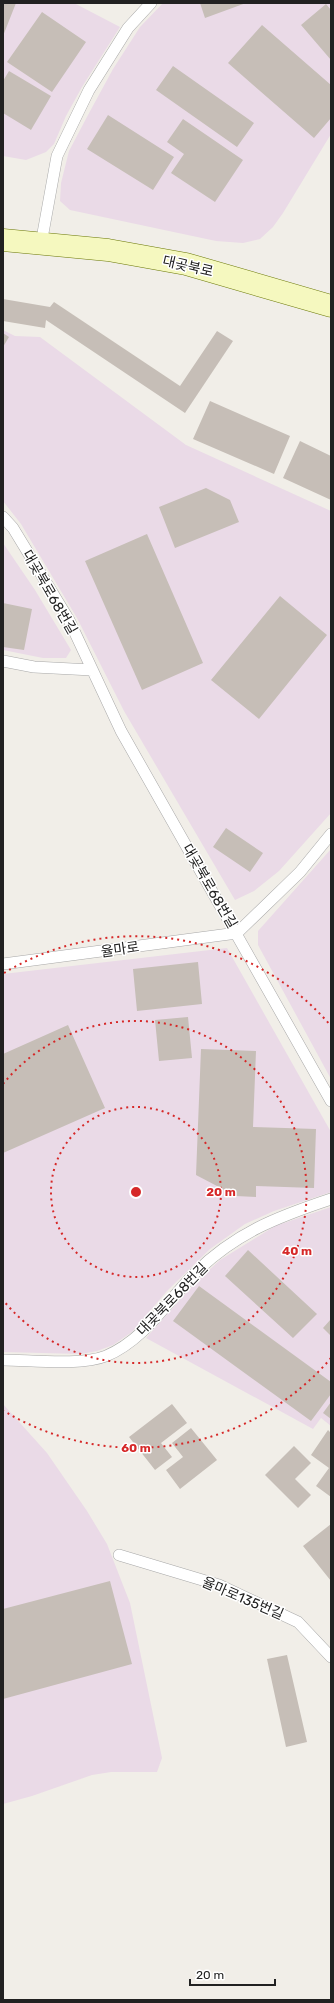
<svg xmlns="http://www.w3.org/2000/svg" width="334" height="2003" font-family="Rubik,'Noto Sans KR',sans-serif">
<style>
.industrial{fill:#eadae7}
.building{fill:#c6beb7}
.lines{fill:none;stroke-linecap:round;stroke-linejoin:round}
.lane-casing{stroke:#a8a8a8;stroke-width:12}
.secondary-casing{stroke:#6b7808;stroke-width:23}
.lane{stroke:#fff;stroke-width:11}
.secondary{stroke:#f5f8bf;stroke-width:22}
.ring{fill:none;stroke:#d62828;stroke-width:2;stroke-dasharray:2 4}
.labels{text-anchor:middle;stroke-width:3;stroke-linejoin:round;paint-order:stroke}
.street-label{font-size:14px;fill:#212121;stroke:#fff}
.centre{fill:#d62828;stroke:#fff;stroke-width:2}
.ring-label{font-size:12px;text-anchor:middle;font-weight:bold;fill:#d62828;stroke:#fff;stroke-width:3;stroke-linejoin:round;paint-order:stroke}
</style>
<rect width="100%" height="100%" fill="#f1eee8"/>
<!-- industrial -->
<path class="industrial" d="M3 3H74L120 27 82 87 66 116 54 144 46 152 26 160 3 156Z
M163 3H331V134L283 213 273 227 260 239 243 243 216 241 70 210 60 201 61 183 69 151 88 115 113 69 140 27Z
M3 330 15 336 40 337 186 445 331 511V813L279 871 254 891 235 900 124 711 77 618 21 524 3 501Z
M3 543 35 590 71 650 66 658H43L3 650Z
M331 849V1079L258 945V931Z
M227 948 331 1132V1192L274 1211 245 1224 210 1249 167 1291 132 1332 113 1345 97 1351 81 1354 3 1352V974Z
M331 1207V1426L321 1418 313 1429 146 1338 195 1283 220 1260 275 1226Z
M3 1404 47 1453 87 1511 107 1544 130 1603 162 1758 157 1772H111L92 1775 32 1796 3 1804Z"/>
<!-- building -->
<path class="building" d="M3 3H16L3 36Z
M200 3H246L205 18Z
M326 4 331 10V60L301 25Z
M42 12 86 42 52 92 7 62Z
M262 25 331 85V118L314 138 228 63Z
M173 66 254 123 237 147 156 90Z
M9 71 51 96 31 130 3 113V81Z
M108 115 174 157 153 190 87 149Z
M183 119 243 160 215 202 171 173 184 154 167 142Z
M3 299 50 307 54 302 180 386 217 331 233 341 185 413 46 320 45 328 3 321Z
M3 333 9 337 3 347Z
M210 401 290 436 274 474 193 439Z
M300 441 331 456V500L283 478Z
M206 488 230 500 239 522 175 548 159 507Z
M147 534 203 663 142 690 85 561Z
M280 596 327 635 259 719 211 680Z
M3 603 32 609 24 650 3 647Z
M226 828 263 853 250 872 213 847Z
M198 962 202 1004 137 1011 133 969Z
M188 1017 192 1058 159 1061 155 1020Z
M68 1025 105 1108 3 1153V1054Z
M201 1049 256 1051 253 1127 316 1129 314 1188 256 1186V1197L236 1196 196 1175Z
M248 1250 317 1314 293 1338 225 1276Z
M199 1286 331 1382V1394L311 1421 173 1321Z
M331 1319V1336L323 1328Z
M331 1402V1419L323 1413Z
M172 1404 187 1423 161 1443 172 1457 155 1470 129 1437Z
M191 1428 217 1460 180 1489 166 1470 183 1457 172 1443Z
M328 1430 331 1433V1497L316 1486 329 1468 311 1455Z
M294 1446 311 1463 295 1479 311 1495 298 1508 265 1475Z
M331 1524V1581L303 1546Z
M110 1581 132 1664 3 1699V1609Z
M287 1655 307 1742 286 1747 267 1659Z"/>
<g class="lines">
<defs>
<path id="lane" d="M41 244 57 156 89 90 128 28 151 3
M3 517 13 528 69 620 121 731 331 1101
M3 661 34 667 92 670
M3 964 237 933 300 872 331 834
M3 1360C30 1360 81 1366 106 1356 144 1340 166 1303 194 1274 235 1233 277 1217 331 1199
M119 1555 219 1585 298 1622 331 1657"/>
<path id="secondary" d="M3 240 108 250 186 264 331 306"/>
</defs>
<!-- lane casing -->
<use href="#lane" class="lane-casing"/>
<!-- secondary casing -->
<use href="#secondary" class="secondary-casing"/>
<!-- lane -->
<use href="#lane" class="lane"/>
<!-- secondary -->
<use href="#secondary" class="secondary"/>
</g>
<!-- distance rings -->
<g class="ring">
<circle cx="136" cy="1192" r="85"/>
<path d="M3 1084A171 171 0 1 1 3 1300"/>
<path d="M331 1358A256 256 0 0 1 4 1411M4 973A256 256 0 0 1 331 1026"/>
</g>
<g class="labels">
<!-- street labels -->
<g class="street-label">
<text transform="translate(188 266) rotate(13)" y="5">대곶북로</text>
<text transform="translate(50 592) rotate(60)" y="5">대곶북로68번길</text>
<text transform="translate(210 886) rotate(60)" y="5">대곶북로68번길</text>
<text transform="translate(120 949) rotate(-8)" y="5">율마로</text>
<text transform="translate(172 1299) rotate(-46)" y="5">대곶북로68번길</text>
<text transform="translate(243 1598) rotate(23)" y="5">율마로135번길</text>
</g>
</g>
<circle cx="136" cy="1192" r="6" class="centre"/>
<g class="ring-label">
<text x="221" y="1196">20 m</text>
<text x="297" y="1255">40 m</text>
<text x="136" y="1452">60 m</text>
</g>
<!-- border -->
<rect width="334" height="2003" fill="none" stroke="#212121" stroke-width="8"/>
<!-- scale -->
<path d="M190 1979v6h85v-6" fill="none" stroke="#212121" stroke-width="2"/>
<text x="196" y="1979" font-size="12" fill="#212121" stroke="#ffffff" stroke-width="3" paint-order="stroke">20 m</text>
</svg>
